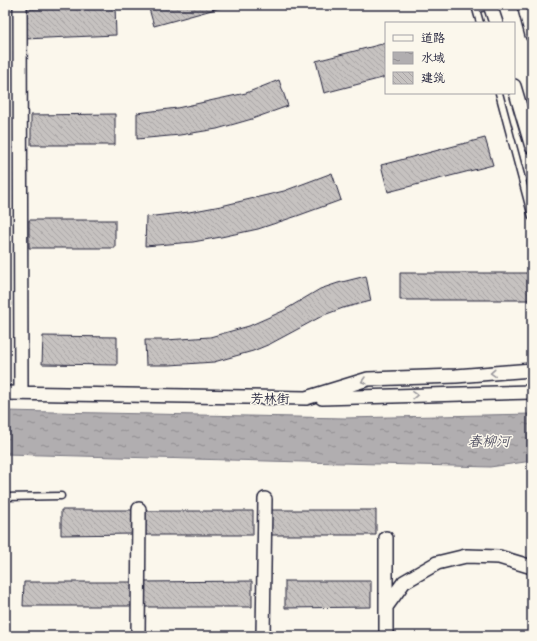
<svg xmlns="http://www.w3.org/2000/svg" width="537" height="641" font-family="Itim,'LXGW WenKai TC',sans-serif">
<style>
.water{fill:url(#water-ripples);stroke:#787681}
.building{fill:url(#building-back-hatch);stroke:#22223b}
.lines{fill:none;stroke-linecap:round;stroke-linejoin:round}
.service-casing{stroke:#22223b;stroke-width:9}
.minor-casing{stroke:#22223b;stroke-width:16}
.service{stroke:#fbf7ec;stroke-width:6}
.minor{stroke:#fbf7ec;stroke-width:13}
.oneway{stroke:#99979c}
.labels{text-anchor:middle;stroke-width:3;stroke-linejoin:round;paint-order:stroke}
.street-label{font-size:13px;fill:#22223b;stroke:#fbf7ec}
.water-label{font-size:14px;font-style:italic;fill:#545364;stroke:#fbf7ec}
</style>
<defs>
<pattern id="water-ripples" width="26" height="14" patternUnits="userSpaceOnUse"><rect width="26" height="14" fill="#b1aeb0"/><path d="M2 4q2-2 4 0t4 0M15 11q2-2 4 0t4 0" fill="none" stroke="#908d90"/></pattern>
<pattern id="building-back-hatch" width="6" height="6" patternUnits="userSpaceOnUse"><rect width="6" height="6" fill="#c6c2c0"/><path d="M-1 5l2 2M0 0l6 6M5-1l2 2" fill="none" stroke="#aaa6a6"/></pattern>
</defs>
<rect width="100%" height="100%" fill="#fbf7ec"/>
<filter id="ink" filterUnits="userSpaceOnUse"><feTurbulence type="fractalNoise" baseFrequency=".025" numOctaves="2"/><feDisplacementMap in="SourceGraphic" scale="8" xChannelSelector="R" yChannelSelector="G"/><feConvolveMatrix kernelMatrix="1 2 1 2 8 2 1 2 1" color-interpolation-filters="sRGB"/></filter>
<g filter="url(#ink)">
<!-- water -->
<path class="water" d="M5 411 345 418 532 414V461L490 467 5 454Z"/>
<!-- building -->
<path class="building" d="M148 5H230L154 26Z
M115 6 116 35 24 39 23 9Z
M386 43V77L324 93 316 61Z
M279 80 288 106 252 119 217 129 180 135 137 139V113L177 108 246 93Z
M115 114V145H31V115Z
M485 138 493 165 388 192 381 165Z
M332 173 341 200 297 216 258 229 221 237 193 242 145 246 146 217 189 212 221 206 284 191Z
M29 220H115V248H29Z
M400 273H529V300H400Z
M366 276 371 301 343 308 324 315 270 344 253 351 214 362 170 365H146L145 340H166L210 337 249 326 283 311 320 289 338 283Z
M43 336 117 337V365L42 364Z
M61 510H133V534L61 535Z
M267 510H376V535H267Z
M145 511H253V535H145Z
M252 581V607H143V582Z
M285 581H371V607L285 608Z
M24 582H133V606H23Z"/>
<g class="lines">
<defs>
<path id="service" d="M480 23 476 9 491 6
M499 93 532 217
M5 497 61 496"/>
<path id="minor" d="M20 5 21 392
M490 5 496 23
M524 5 532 35
M514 86 532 147
M5 393 306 398 368 379 456 376 532 370
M322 398 532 392
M386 607V538
M138 636 139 509
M263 636 265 499
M386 636V607L404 582 437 563 466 556 499 557 532 567"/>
</defs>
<!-- service casing -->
<use href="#service" class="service-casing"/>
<!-- minor casing -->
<use href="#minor" class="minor-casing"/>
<!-- service -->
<use href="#service" class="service"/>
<!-- minor -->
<use href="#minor" class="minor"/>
</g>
<!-- one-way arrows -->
<defs><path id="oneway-chevron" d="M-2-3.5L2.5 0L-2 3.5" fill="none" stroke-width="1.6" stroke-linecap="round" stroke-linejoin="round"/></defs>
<g class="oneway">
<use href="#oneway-chevron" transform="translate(493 373) rotate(176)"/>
<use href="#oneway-chevron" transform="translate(364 381) rotate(165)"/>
<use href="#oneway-chevron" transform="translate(415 395) rotate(-2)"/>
</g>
</g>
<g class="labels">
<!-- street labels -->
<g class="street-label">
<text transform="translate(270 398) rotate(1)" y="5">芳林街</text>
</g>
<!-- water labels -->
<g class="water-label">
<text x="489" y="446">春柳河</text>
</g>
</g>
<!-- margin -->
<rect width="537" height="641" fill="none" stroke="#fbf7ec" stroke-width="20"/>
<rect x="10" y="10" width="517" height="621" fill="none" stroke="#22223b" stroke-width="1.5" filter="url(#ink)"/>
<!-- legend -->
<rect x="385" y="22" width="130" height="72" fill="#fbf7ec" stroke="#a4a2a5"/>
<rect x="393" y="35" width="20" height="6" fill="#fbf7ec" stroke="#a4a2a5"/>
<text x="421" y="42" font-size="12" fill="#22223b">道路</text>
<rect x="393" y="52" width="20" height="12" fill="url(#water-ripples)" stroke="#a4a2a5"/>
<text x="421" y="62" font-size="12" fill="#22223b">水域</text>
<rect x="393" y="72" width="20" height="12" fill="url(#building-back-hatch)" stroke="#a4a2a5"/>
<text x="421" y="82" font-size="12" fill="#22223b">建筑</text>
</svg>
